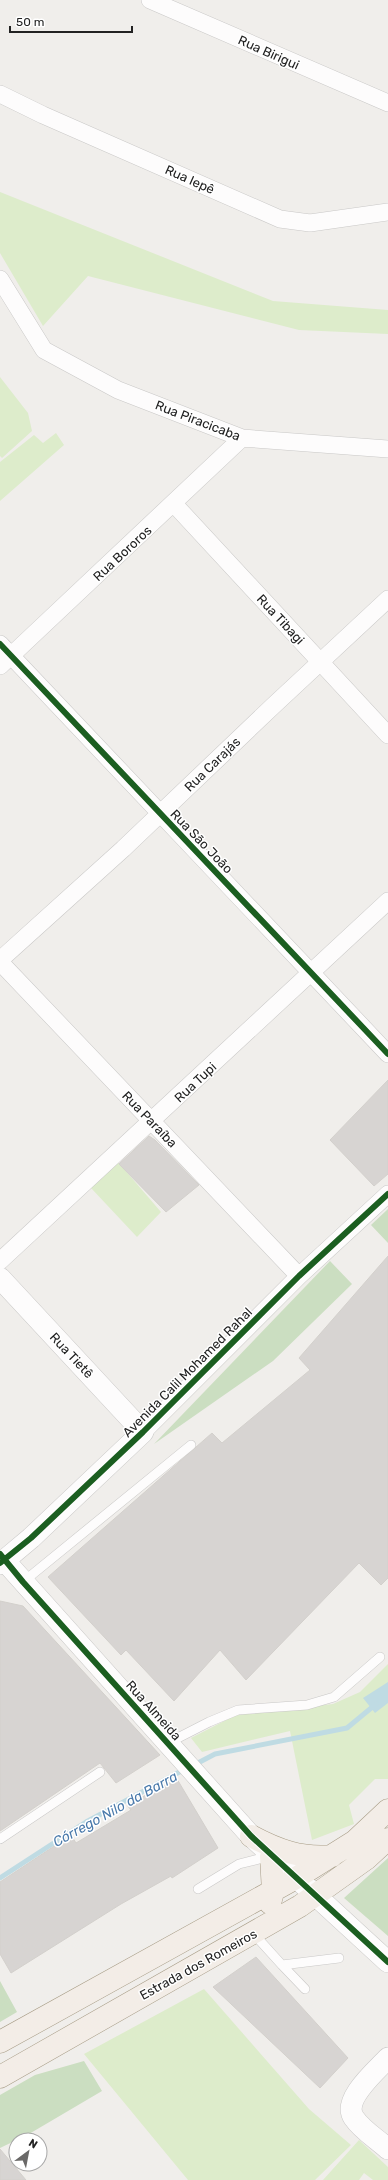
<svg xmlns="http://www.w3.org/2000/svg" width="388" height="2180" font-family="Rubik,sans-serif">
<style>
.grass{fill:#ddeccb}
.forest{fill:#cbdec1}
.water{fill:#bfdbe3}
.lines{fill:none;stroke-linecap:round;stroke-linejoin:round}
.stream{stroke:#bfdbe3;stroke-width:5}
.building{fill:#d7d4d2;stroke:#d3d0cc}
.service-casing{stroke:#c9c8c7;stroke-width:10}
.minor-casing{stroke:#c9c8c7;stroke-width:18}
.tertiary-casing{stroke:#c9c8c7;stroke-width:22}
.primary-casing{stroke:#a79c86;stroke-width:23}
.service{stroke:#fdfcfc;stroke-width:9}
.minor{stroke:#fdfcfc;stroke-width:17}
.tertiary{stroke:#fdfcfc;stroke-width:21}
.primary{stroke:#f3ede7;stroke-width:22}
.cycleway-casing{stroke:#fff;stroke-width:8}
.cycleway{stroke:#1b5e20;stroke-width:6}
.labels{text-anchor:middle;stroke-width:3;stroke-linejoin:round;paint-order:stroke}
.street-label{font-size:13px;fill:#222;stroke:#fff}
.water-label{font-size:14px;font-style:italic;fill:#4a7aab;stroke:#fff}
</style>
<rect width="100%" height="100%" fill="#f0eeeb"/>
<!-- grass -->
<path class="grass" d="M0 192 273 301 388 310V334L299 330 88 276 43 326 0 253Z
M0 377 28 413 32 431 2 458 0 456Z
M56 433 64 445 0 501V462L34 435 43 443Z
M118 1162 161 1212 137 1237 91 1188Z
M388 1664V1779H375L349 1805 354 1824 312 1840 290 1731 202 1752 191 1738 236 1715 333 1704 360 1692Z
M204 1989 309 2109 351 2145 315 2180H188L84 2054Z
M359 2140 388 2167V2180H373L364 2173 359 2180H323Z"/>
<!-- forest -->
<path class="forest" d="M388 1209V1243L371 1225Z
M330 1261 352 1284 273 1361 154 1444Z
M388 1858V1936L344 1898Z
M0 1981 17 2012 0 2022Z
M84 2061 102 2091 29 2134 0 2148V2095L35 2075Z"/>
<!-- water -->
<path class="water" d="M388 1682V1703L375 1713 363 1698Z"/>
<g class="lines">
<!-- stream -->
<path class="stream" d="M194 1765 215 1754 347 1728 376 1704
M0 1878 86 1822 185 1769"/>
</g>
<!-- building -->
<path class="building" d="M388 1080V1174L374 1186 330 1140Z
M149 1136 155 1140 199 1185 166 1212 119 1164Z
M388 1256V1578L381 1585 359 1563 246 1680 220 1650 174 1701 126 1650 121 1655 48 1577 212 1433 222 1443 310 1370 299 1358Z
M0 1601 23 1606 160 1755 116 1783 100 1763 0 1831Z
M177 1779 218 1848 172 1878 171 1876 121 1904 11 1973 0 1954V1882L71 1835 76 1843 131 1810 127 1805Z
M256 1957 348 2058 320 2088 213 1987Z
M0 2149 26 2180H0Z"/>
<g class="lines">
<defs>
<path id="service" d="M23 1582 191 1445
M168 1743 209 1722 238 1710 307 1705 334 1697 380 1657
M0 1839 100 1772
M198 1889 239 1864 271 1856
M253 1933 282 1965 339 1958
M282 1965 305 1989"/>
<path id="minor" d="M150 0 388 103
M0 94 43 115 280 219 310 223 388 212
M0 279 44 350 118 390 242 438 388 449
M174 504 388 735
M0 644 388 1054
M0 666 242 438
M0 960 123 849 273 706 388 599
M0 962 299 1276
M0 1261 388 901
M143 1432 299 1276 388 1194"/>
<path id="tertiary" d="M0 1278 143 1432 31 1538 0 1564
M5 1561 251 1836 388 1962
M388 2058C377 2070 341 2100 354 2118 362 2130 377 2139 388 2149"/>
<path id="primary" d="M251 1836C277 1850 301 1859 332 1856
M270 1903 273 1892 271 1856
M0 2042 296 1878 355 1841 388 1810
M0 2077 300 1906 366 1859 388 1839"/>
</defs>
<!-- service casing -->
<use href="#service" class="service-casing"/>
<!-- minor casing -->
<use href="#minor" class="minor-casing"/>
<!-- tertiary casing -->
<use href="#tertiary" class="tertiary-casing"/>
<!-- primary casing -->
<use href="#primary" class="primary-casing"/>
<!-- service -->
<use href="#service" class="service"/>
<!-- minor -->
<use href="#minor" class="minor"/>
<!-- tertiary -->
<use href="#tertiary" class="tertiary"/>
<!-- primary -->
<use href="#primary" class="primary"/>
<defs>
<path id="cycleway" d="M0 644 388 1054
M0 1554 23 1582 251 1836 388 1962
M0 1563 31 1538 143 1432 299 1276 388 1194"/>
</defs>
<!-- cycleway casing -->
<use href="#cycleway" class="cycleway-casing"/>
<!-- cycleway -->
<use href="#cycleway" class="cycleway"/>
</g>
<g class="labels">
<!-- street labels -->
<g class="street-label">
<text transform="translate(269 52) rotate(24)" y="5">Rua Birigui</text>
<text transform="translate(190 179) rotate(24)" y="5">Rua Iepê</text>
<text transform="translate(198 420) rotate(21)" y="5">Rua Piracicaba</text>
<text transform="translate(122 553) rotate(-43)" y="5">Rua Bororos</text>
<text transform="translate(281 619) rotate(47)" y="5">Rua Tibagi</text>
<text transform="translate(212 764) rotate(-44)" y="5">Rua Carajás</text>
<text transform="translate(202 841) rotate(46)" y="5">Rua São João</text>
<text transform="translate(195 1082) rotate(-43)" y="5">Rua Tupi</text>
<text transform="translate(150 1119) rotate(46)" y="5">Rua Paraíba</text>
<text transform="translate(72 1355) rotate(47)" y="5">Rua Tietê</text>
<text transform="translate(187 1372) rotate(-45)" y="5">Avenida Calil Mohamed Rahal</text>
<text transform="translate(154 1710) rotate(48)" y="5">Rua Almeida</text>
<text transform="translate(198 1964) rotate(-29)" y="5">Estrada dos Romeiros</text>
</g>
<!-- water labels -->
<g class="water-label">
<text transform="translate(115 1809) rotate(-29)" y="5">Córrego Nilo da Barra</text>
</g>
</g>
<!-- north arrow -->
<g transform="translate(28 2152) rotate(32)"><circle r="19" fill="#ffffff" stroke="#a7a7a7"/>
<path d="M0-3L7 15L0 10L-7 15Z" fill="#6a6968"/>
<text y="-6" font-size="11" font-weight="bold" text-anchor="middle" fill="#222222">N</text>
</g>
<!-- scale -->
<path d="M10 26v6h122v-6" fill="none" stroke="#222222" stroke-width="2"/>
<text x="16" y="26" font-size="12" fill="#222222" stroke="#ffffff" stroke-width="3" paint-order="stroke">50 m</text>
</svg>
